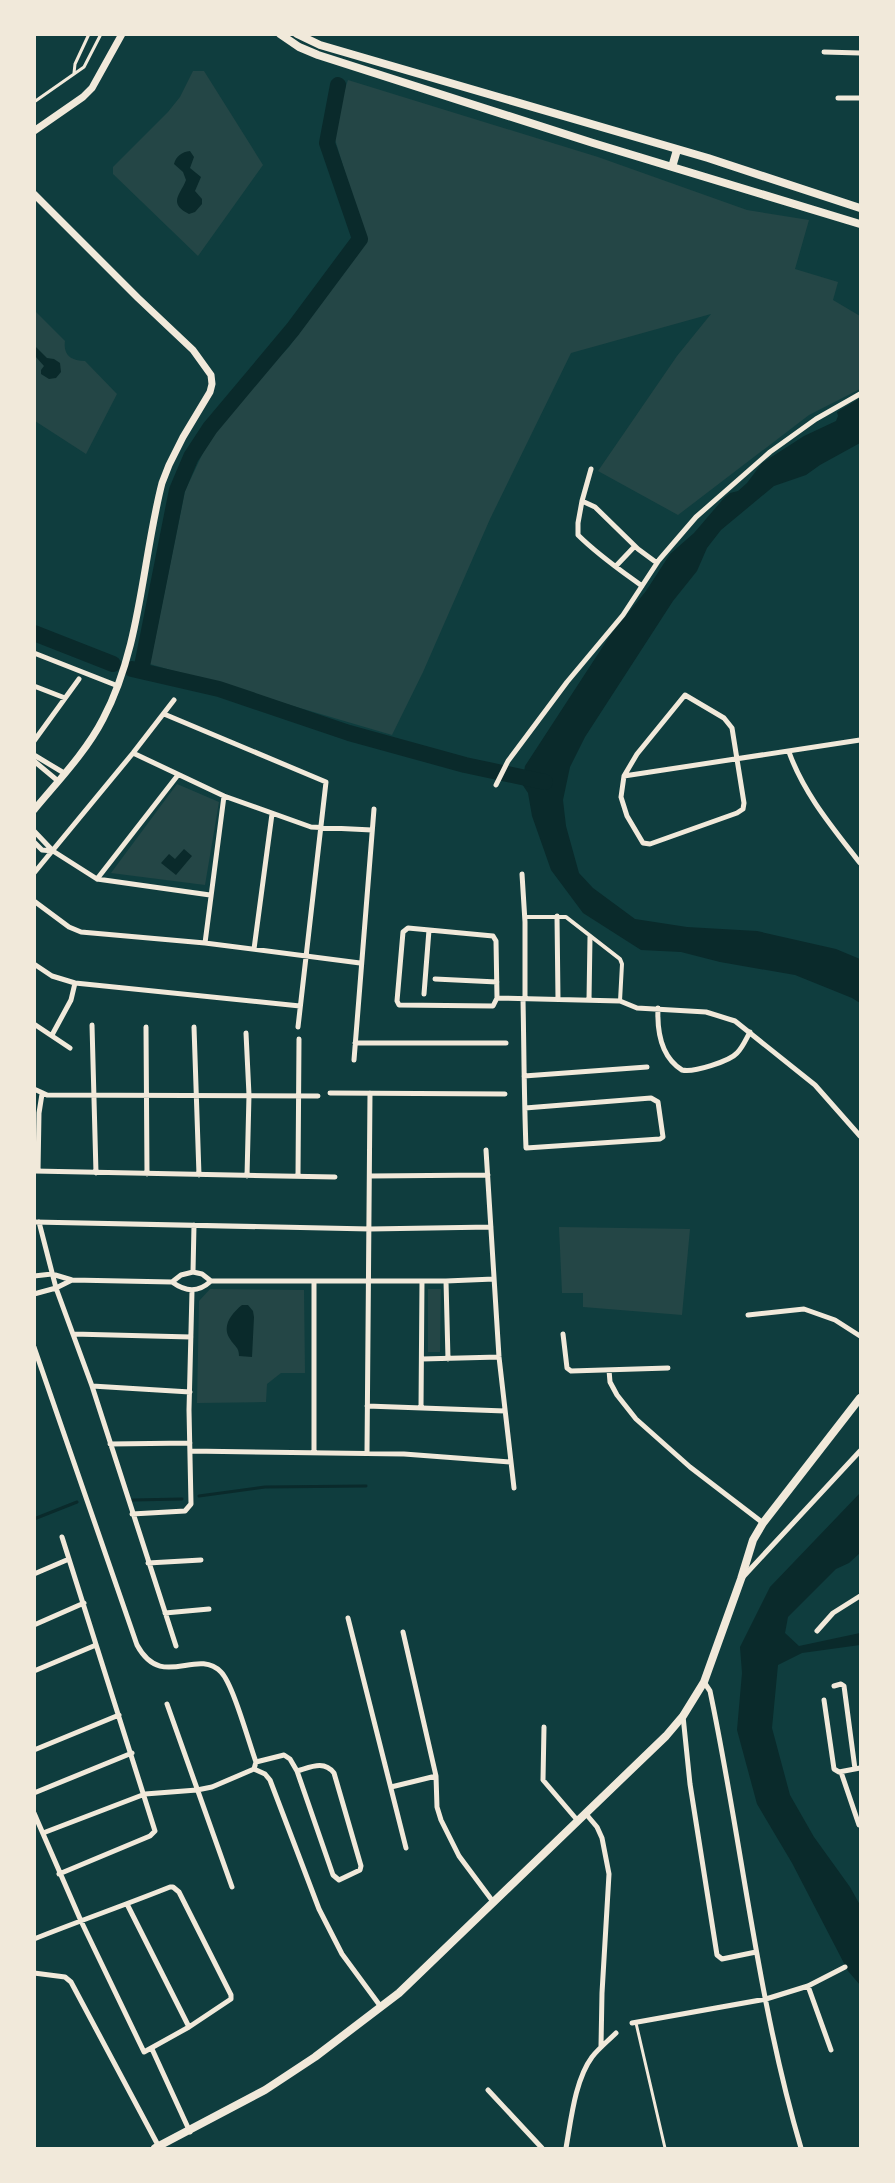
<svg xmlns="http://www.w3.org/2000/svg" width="895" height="2183" font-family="Cabin,sans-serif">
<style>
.green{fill:#244646}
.water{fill:#0a2a2b}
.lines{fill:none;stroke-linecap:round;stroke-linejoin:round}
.stream{stroke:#0a2a2b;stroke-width:3}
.river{stroke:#0a2a2b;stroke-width:16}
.service{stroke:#f1e9da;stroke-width:3}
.pedestrian{stroke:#f1e9da;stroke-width:4}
.minor{stroke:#f1e9da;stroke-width:5}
.tertiary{stroke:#f1e9da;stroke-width:7}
.secondary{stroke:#f1e9da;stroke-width:8}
</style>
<rect width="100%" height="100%" fill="#0f3d3e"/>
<!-- green -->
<path class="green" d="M193 71H204L263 165 198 256 113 174V167L168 112 180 97Z
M348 80 598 157 747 210 809 220 795 269 838 282 833 300 860 316V389L809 415 678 515 598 471 677 356 711 314 571 353 490 519 423 672 392 735 150 664 185 491 209 440 250 387 289 347 365 239 334 136 337 113Z
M34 310 65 341C63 355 71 361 85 361L117 394 86 454 35 421Z
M177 784 219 802 205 885 111 873Z
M559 1227 690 1229 682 1315 583 1307V1293H562Z
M210 1289 304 1290 305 1373H281L267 1384 266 1402 197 1403 199 1301Z
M428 1289H441L440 1352H428Z"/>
<!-- water -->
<path class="water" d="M190 151 194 157 190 168 201 177 195 191 202 199V204L195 212 189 214C167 203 181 194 186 180L183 172 174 164C176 156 182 152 190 151Z
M34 345 47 358 54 359 60 363 61 372 56 378 49 379 41 374V370L44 366 35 356Z
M860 398V443L820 465 806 475 774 486 721 530 707 548 697 571 673 601 585 737 570 767 563 800 566 826 579 873 593 888 635 919 687 927 757 931 836 949 860 959V1003L852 998 795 975 720 962 681 952 641 950 583 913 551 870 532 816 528 793 522 784 525 766 611 634 646 591 670 554 694 533 724 498 730 493 738 491 747 483 762 463 804 436 836 421 838 416 837 412Z
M184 849 192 856 176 875 161 863 169 854 175 859Z
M242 1305H248L253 1311 254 1317 252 1357 239 1356C239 1347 235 1347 230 1339 221 1326 232 1313 242 1305Z
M860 1493V1553L849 1563 836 1569 788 1617 785 1633 799 1646 860 1633V1645L802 1653 778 1665 772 1728 790 1795 814 1837 850 1887 860 1905V1985L848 1971 792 1863 757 1804 737 1730 742 1673 740 1647 770 1587Z"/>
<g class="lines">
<!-- stream -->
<path class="stream" d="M199 1496 265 1487 366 1486
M133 1500 182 1499
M34 1519 77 1502"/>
<!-- river -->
<path class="river" d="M34 633 113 664
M132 669 219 689 349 733 465 765 545 782
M141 671 177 490 191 457 210 428 293 329 360 239 327 143 338 85"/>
<!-- service -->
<path class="service" d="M74 73 75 64 89 34
M34 102 84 67 101 34
M636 2023 665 2148"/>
<!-- pedestrian -->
<path class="pedestrian" d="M525 917H566L620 959 622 964 620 1001"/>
<!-- minor -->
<path class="minor" d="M824 52 860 53
M838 98H860
M591 469 582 501 595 507 638 549 657 563
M582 501 578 523V535C598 555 620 570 642 586
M616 566 635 546
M34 653 118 686
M34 686 65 698
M685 695 724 718 732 728 744 803 743 809 737 813 650 844 643 843 627 816 621 797 624 776 637 754Z
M164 714 326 782 298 1027
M34 741 79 679
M789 752C804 794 833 828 860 863
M133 753 224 796 311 827 372 830
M34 755 64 773
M34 761 58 781
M624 776 860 740
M496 785 508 761 567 682 623 615 659 560 696 517 770 452 816 419 860 394
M34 831 53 851
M34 842 42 850 53 851 97 879 210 895
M34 873 133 753 174 700
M522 874 525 922V999
M97 879 178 775
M34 901 69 927 81 932 205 943 360 963
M557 916 558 999
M408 928 493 936 496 941 497 998 493 1006 399 1005 397 1001 403 932Z
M205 943 224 796
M254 949 272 814
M34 964 52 976 75 983 300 1006
M435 979 497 982
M424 994 429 930
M497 998 620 1001 637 1008 706 1012 735 1021 815 1085 860 1136
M523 999C524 1048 524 1098 526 1148L660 1139 663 1137 658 1102 651 1098 525 1108
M589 1000 590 937
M658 1008C657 1031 661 1057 682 1070 693 1073 730 1061 737 1053 743 1047 746 1039 750 1032
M34 1024 70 1048
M92 1025 96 1173
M146 1027 147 1174
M194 1027 199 1175
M246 1033 249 1095 247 1176
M52 1035 71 1000 75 983
M355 1043H506
M354 1060 374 809
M524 1076 647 1067
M34 1089 47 1095 318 1096
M330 1093 505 1094
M486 1150 499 1357 514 1488
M34 1171 335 1177
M38 1171 39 1113 42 1094
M298 1176 299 1039
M370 1176 488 1175
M34 1222 370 1229 491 1227
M39 1222 56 1288 92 1386 176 1646
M193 1272 202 1274 211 1281C198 1293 186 1292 172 1282L181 1275Z
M193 1272 194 1225
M34 1276 52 1274 72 1280 172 1282
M211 1281H446L494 1279
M446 1281 448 1359
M314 1282V1453
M34 1294 56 1288 72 1280
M748 1315 804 1309 835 1320 860 1336
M73 1334 191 1337
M563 1334 567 1368 571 1371 668 1368
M34 1347 137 1645C162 1691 196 1647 221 1672 233 1684 249 1743 256 1762L254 1769 212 1787 197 1790 145 1794 43 1833
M422 1359 499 1357
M609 1370 610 1382 617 1395 636 1419 690 1467 763 1523
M92 1386 190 1392
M367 1406 505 1411
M421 1408 422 1281
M110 1444 190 1443
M190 1451 404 1454 511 1462
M367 1453 370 1093
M132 1514 185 1511 191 1504 189 1410 192 1291
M148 1563 201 1560
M34 1574 69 1559
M743 1577 860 1451
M165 1613 209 1609
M348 1618 406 1848
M34 1625 84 1603
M817 1631 833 1613 860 1596
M403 1632 436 1776 437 1807 441 1820 459 1856 494 1903
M34 1671 96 1645
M704 1682 710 1691C742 1843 757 1999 801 2148
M834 1686 841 1684 844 1686 855 1769
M824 1700 834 1769 839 1772 860 1768
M167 1704 232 1887
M683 1716 690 1784 717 1955 722 1959 756 1952
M544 1727 543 1780 578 1821
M34 1750 119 1715
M256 1762 284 1755 290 1759 297 1771 333 1875 339 1880 360 1870 361 1866 334 1773C324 1760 311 1767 297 1771
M254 1769 265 1774 270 1780 319 1909 342 1954 381 2007
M841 1772 859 1825
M391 1787 436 1776
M34 1793 132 1753
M34 1813 81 1921 144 2052 189 2027 231 1999V1995L179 1892 173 1887H170C125 1905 79 1921 34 1939
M586 1814 597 1827 602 1838 609 1874 602 1993 601 2046
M59 1874 150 1836 155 1831 62 1537
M127 1904 189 2027
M34 1973 65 1977 71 1982 159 2147
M808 1986 831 2050
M632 2023 766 1999 808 1986 845 1967
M152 2049 190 2132
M488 2090 542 2148
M566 2148C571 2120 575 2080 592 2057 599 2048 608 2041 616 2033"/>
<!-- tertiary -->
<path class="tertiary" d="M34 131 83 97 92 88 122 34
M34 194 138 298 193 350 211 375 212 384 210 392 183 437 169 465 162 483C142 561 141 647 103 719 86 752 58 781 34 810"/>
<!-- secondary -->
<path class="secondary" d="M280 34 299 47 318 55 593 143 860 224
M297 34 320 45 708 158 860 208
M672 167 677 150
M155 2148 265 2090 315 2057 399 1993 666 1736 683 1716 704 1682 741 1579 753 1540 763 1523 860 1398"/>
</g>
<!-- border -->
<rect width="895" height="2183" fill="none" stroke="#f1e9da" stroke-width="72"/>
</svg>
